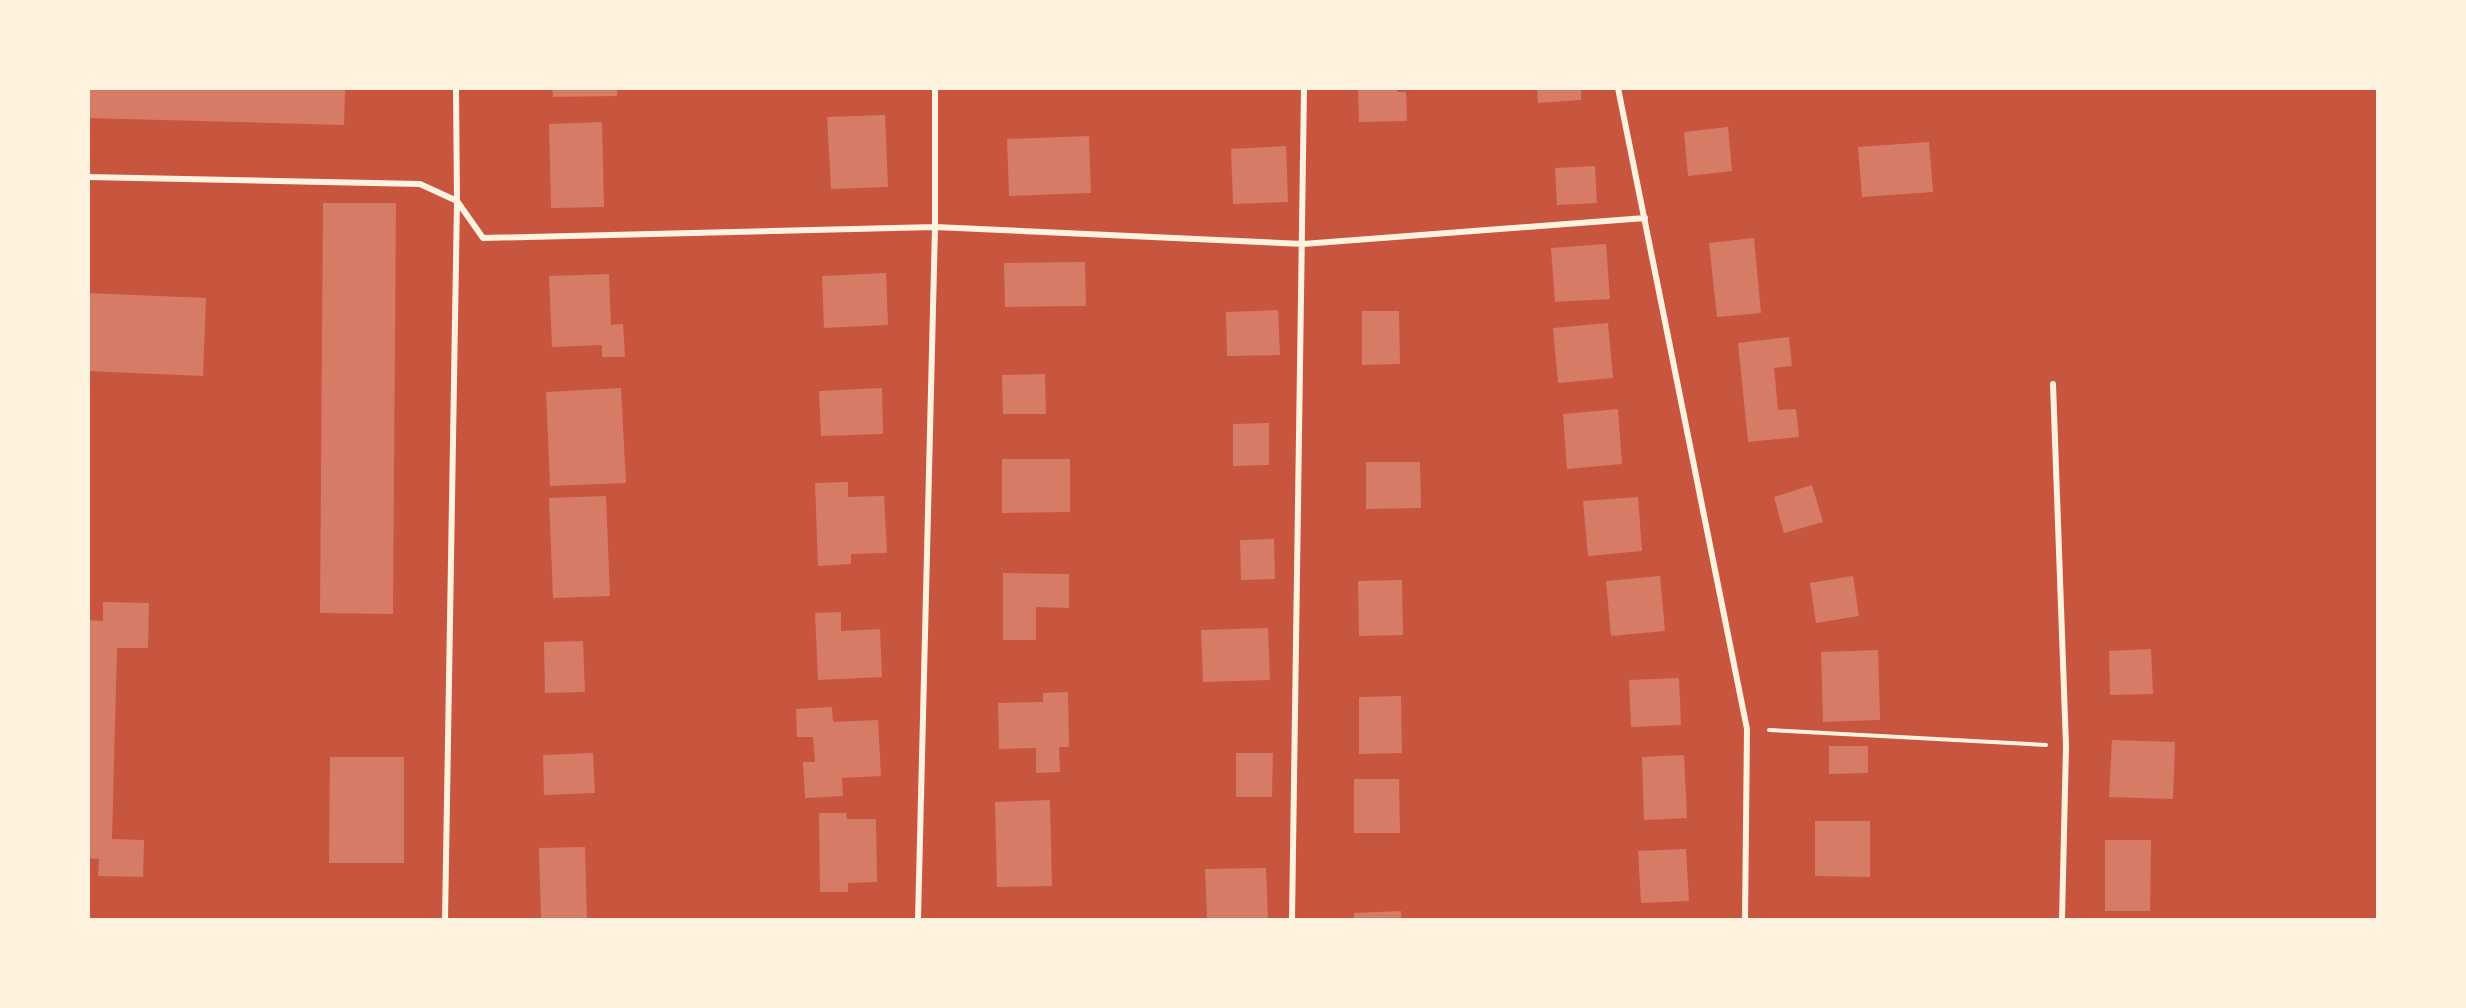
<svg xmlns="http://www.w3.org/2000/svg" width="2466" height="1008" font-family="'DM Sans',sans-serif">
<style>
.building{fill:#d67c66}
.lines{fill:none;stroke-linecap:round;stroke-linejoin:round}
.path{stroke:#fff3e0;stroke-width:4}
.minor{stroke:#fff3e0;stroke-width:6}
</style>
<rect width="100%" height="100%" fill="#c8553d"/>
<!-- building -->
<path class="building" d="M88 88H345L344 125 88 118Z
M552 88H617V96L553 97Z
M1358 88H1397V92H1406L1407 121 1359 122Z
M1537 88H1581V100L1538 103Z
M885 115 888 187 831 189 827 117Z
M602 122 604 207 551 208 549 124Z
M1728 127 1732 171 1688 176 1684 132Z
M1089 136 1091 193 1009 196 1007 139Z
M1929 142 1933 192 1862 197 1858 147Z
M1286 146 1288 202 1233 204 1231 149Z
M1595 166 1597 203 1557 205 1555 168Z
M323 203H396L393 614 320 613Z
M1754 238 1761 313 1717 317 1709 243Z
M1606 244 1610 299 1555 302 1551 248Z
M1085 262 1086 306 1005 307 1004 263Z
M886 273 888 325 824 328 822 276Z
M609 274 611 325 623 324 625 357H602V345L552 347 549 276Z
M88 293 206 298 203 376 88 371Z
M1278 310 1280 355 1227 356 1226 312Z
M1362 311H1399L1400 364 1362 365Z
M1608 323 1613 378 1558 383 1553 328Z
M1789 337 1792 366 1774 368 1778 410 1796 409 1799 437 1748 442 1738 343Z
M1045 374 1046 414H1003L1002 375Z
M621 388 626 483 550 486 546 392Z
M882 388 883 434 821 436 819 391Z
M1618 409 1622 464 1567 469 1563 414Z
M1269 423V465L1233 466V424Z
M1002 459H1070V512L1002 513Z
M1366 462H1420L1421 508 1366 509Z
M848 482V497L884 496 887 553 851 554V564L818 566 815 483Z
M1812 485 1823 522 1784 533 1774 497Z
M606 496 610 596 553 598 549 498Z
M1638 497 1642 551 1588 556 1583 501Z
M1274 539 1275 579 1241 580 1240 540Z
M1003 573 1069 574V608L1036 607V640H1003Z
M1660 576 1665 631 1611 636 1606 581Z
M1853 576 1859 616 1816 623 1810 583Z
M1402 580 1403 635 1359 636 1358 581Z
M103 602 149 603 148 648H117L112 839 144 840 143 877 98 876 99 859 88 858V620L103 621Z
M841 612V631L880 629 882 677 818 680 815 613Z
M1268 628 1270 680 1203 682 1201 630Z
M583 641 585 692 545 693 544 642Z
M2151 649 2153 694 2110 695 2109 651Z
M1878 650 1880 720 1823 722 1821 652Z
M1679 678 1681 725 1631 727 1629 680Z
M1068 692 1069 747H1059L1060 772 1036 773V748L999 749 998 703 1043 702V693Z
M1401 696 1402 753 1359 754V697Z
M832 707 833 722 878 720 881 776 842 778 843 796 805 798 803 762H815L813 737H797L796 709Z
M2112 740 2175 742 2173 799 2109 797Z
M1829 746H1868V773L1829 774Z
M593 753 595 793 544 795 543 755Z
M1236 753H1273L1272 797H1236Z
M1684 755 1687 818 1644 820 1642 757Z
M330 757H404V863H329Z
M1354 779H1399L1400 833H1354Z
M1050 800 1052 886 997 887 995 802Z
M819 813H846L847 819H876L877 882 848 883V892H820Z
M1815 821H1870V877L1815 876Z
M2105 840H2151L2150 911H2105Z
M585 847 587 920H541L539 848Z
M1686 849 1689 901 1641 903 1638 851Z
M1266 868 1268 920H1207L1205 869Z
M1401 911V920H1354V913Z"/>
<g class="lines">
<!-- path -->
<path class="path" d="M1769 730 2046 745"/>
<!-- minor -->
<path class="minor" d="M1618 88 1747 729 1745 920
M88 177 420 184 457 201 483 238 935 227 1303 244 1645 218
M2053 384 2066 746 2062 920
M445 920 457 201 456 88
M918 920 935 227V88
M1292 920 1304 88"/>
</g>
<!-- border -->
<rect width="2466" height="1008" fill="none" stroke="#fff3e0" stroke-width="180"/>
</svg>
